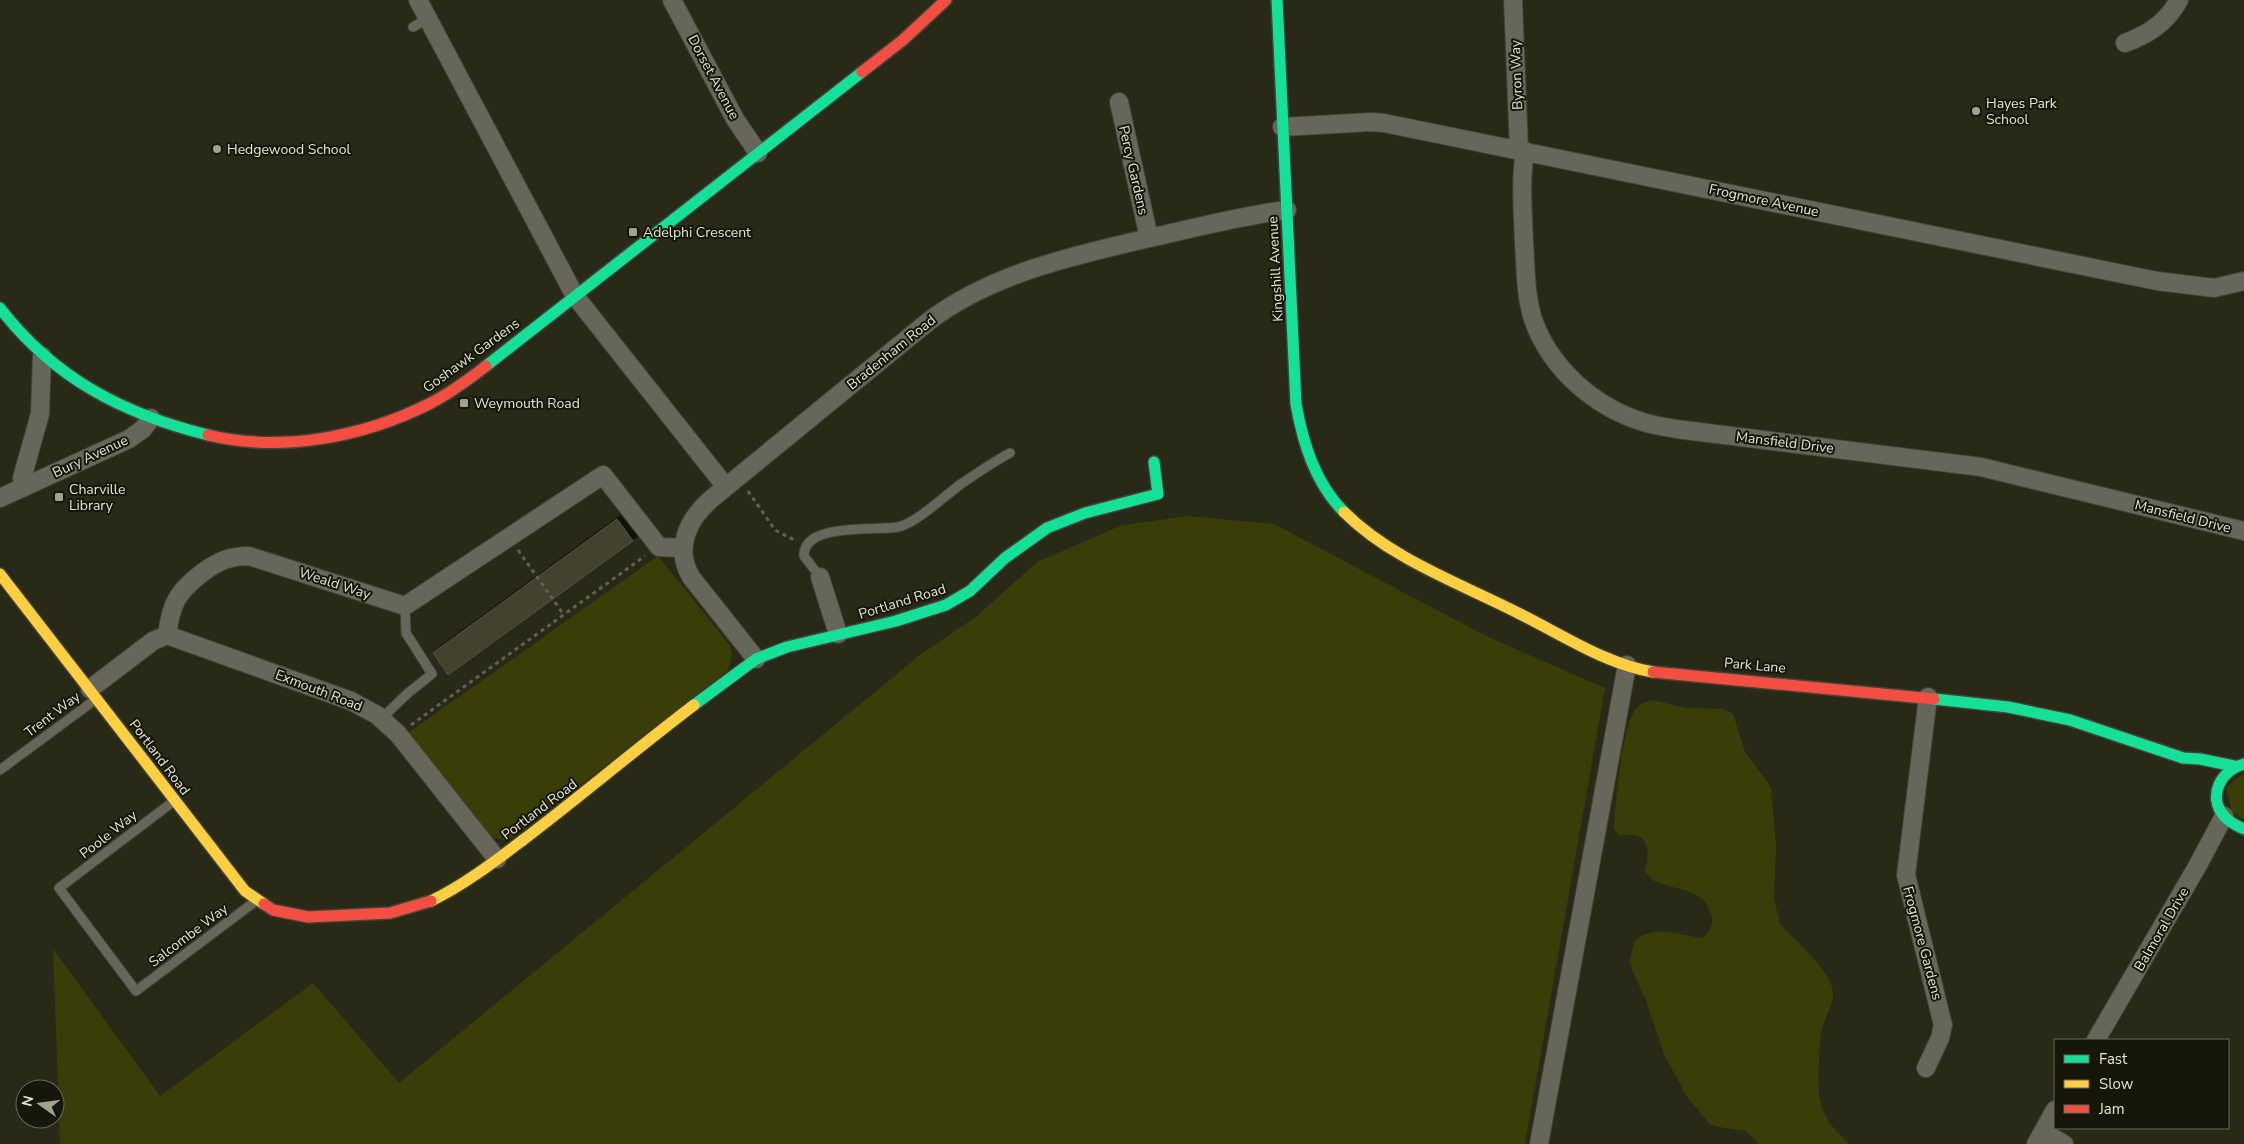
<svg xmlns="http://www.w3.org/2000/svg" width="2244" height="1144" font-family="'Nunito Sans',sans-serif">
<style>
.green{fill:#3b3d09}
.building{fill:#43432e;stroke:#515143;filter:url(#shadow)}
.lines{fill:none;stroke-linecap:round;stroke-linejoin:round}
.lane-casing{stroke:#434336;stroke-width:11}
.street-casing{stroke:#434336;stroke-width:20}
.fast-casing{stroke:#434336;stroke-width:14}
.slow-casing{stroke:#434336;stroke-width:14}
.jam-casing{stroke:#434336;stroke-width:14}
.path{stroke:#606154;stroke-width:3;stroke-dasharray:4 4;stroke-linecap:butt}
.lane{stroke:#66665a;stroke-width:9}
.street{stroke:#66665a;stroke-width:18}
.fast{stroke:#16e098;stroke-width:11}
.slow{stroke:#ffcf43;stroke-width:11}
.jam{stroke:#f24e42;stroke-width:11}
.poi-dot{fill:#a1a391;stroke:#16170a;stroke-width:2}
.labels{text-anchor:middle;stroke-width:4;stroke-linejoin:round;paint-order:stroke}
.street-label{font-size:14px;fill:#e2e4d2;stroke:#16170a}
.poi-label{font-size:14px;fill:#e2e4d2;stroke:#16170a;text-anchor:start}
</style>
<defs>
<filter id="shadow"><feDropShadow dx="4.5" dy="-4.5" stdDeviation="0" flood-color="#0009"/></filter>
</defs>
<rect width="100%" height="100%" fill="#292918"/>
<!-- green -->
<path class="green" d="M1186 516 1274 524 1484 635 1605 688 1525 1144H60L53 949 160 1096 313 983 399 1083 920 655 977 616 1037 562 1120 526Z
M658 556 729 644C733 654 732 661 727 671L508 841 491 837 408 733Z
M1652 700 1687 708 1723 709 1733 714 1745 752 1771 787 1776 845 1774 899 1780 924C1795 941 1832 971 1833 993 1834 1005 1824 1018 1822 1029 1819 1041 1820 1052 1819 1064 1817 1103 1820 1118 1850 1144H1759L1746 1131 1719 1127 1710 1124 1687 1097 1664 1054 1646 1000 1632 970 1630 960 1634 942C1651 923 1681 936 1703 938 1710 931 1714 924 1711 914 1703 887 1677 891 1657 882 1651 880 1649 876 1645 871 1648 859 1652 840 1635 835 1630 834 1625 836 1619 835L1614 829C1615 805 1622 726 1636 709 1640 703 1646 702 1652 700Z
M2244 773V819L2232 812 2226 787Z"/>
<!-- building -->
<path class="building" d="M617 519 633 541 448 675 433 653Z"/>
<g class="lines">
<defs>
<path id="lane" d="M413 27 427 19
M820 577 804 556C803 522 876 531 898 527 915 524 946 495 961 484 977 473 993 462 1010 453
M382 718 408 693 432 674 406 633 405 606
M0 770 96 699
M174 801 59 888 136 991 257 900"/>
<path id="street" d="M418 0 575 296 726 487
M672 0 735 119 758 153
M1513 0 1519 150
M2125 43C2149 34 2166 23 2179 0
M1119 102 1149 238
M1282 127 1371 122 1384 123 2157 281 2214 288 2244 281
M1525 151C1520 182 1523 212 1524 243 1526 269 1525 297 1534 322 1552 370 1595 407 1643 422 1656 426 1671 428 1684 430L1981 467 2244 531
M25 487 22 478 40 414 42 356
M0 498 129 439 143 429 151 418
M820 577 838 634
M167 635 351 701 377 715 398 734 497 859
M756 659 691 577C674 548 688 520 710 500L929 321C996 270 1086 253 1167 234 1207 225 1246 215 1287 210
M90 689 153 641 167 635C171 604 177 592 202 573 218 561 230 556 249 556L405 606 603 475 659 547 683 548
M2096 1040 2198 865 2224 816
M1926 1068 1940 1038 1943 1025 1906 875 1928 697
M2043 1132 2064 1144
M1539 1144 1627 665
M2036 1144 2055 1110"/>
<path id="fast" d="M1277 0 1296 404C1303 443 1315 483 1344 512
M0 308C54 378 123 414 208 435
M486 366 862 72
M1934 699 2008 707 2070 720 2183 758 2200 759 2234 766
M694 705 756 659 787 647 896 621 946 605 970 591 1005 558 1047 528 1085 513 1158 494 1154 462
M2244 764C2221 770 2207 796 2224 816 2229 822 2237 826 2244 829"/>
<path id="slow" d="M1344 512C1391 559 1459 583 1518 613 1561 634 1605 664 1653 672
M0 574 245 891 264 904
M431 901C464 885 494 862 523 840 581 796 636 749 694 705"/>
<path id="jam" d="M862 72 903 40 946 0
M208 435C281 453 363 437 429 404 449 394 468 380 486 366
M1653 672 1934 699
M264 904 273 910 308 917 390 913 431 901"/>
</defs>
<!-- lane casing -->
<use href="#lane" class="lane-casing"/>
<!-- street casing -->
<use href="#street" class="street-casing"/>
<!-- fast casing -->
<use href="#fast" class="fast-casing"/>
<!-- slow casing -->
<use href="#slow" class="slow-casing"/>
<!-- jam casing -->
<use href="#jam" class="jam-casing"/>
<!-- path -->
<path class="path" d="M748 491 775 530 796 541
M518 550 564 615
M411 725 645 556"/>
<!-- lane -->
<use href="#lane" class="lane"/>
<!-- street -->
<use href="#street" class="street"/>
<!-- fast -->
<use href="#fast" class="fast"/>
<!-- slow -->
<use href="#slow" class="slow"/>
<!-- jam -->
<use href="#jam" class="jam"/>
</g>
<!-- markers -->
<g class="poi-dot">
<circle cx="1976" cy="111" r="5"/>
<circle cx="217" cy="149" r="5"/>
<rect x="628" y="227" width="10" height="10" rx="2.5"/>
<rect x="459" y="398" width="10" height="10" rx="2.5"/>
<rect x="54" y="492" width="10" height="10" rx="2.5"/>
</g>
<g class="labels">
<!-- street labels -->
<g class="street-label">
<text transform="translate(1516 75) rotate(-92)" y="5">Byron Way</text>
<text transform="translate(714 77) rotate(62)" y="5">Dorset Avenue</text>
<text transform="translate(1134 170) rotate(77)" y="5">Percy Gardens</text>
<text transform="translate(1764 200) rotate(12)" y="5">Frogmore Avenue</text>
<text transform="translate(1275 269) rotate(-93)" y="5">Kingshill Avenue</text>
<text transform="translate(891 352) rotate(-39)" y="5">Bradenham Road</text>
<text transform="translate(471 355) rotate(-36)" y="5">Goshawk Gardens</text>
<text transform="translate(1785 442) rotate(7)" y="5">Mansfield Drive</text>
<text transform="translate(90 456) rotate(-25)" y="5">Bury Avenue</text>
<text transform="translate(2183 516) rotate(14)" y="5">Mansfield Drive</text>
<text transform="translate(335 583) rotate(18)" y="5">Weald Way</text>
<text transform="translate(902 601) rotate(-17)" y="5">Portland Road</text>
<text transform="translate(1755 665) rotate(5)" y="5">Park Lane</text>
<text transform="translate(319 690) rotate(21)" y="5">Exmouth Road</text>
<text transform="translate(52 714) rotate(-37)" y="5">Trent Way</text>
<text transform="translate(160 757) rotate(53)" y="5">Portland Road</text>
<text transform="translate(539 809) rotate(-37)" y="5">Portland Road</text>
<text transform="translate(108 834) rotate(-38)" y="5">Poole Way</text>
<text transform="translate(2161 929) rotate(-60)" y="5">Balmoral Drive</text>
<text transform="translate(188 935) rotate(-37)" y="5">Salcombe Way</text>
<text transform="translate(1923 943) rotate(75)" y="5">Frogmore Gardens</text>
</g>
<!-- poi labels -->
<g class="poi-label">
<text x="1986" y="108">Hayes Park<tspan x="1986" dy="16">School</tspan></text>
<text x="227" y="154">Hedgewood School</text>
<text x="643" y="237">Adelphi Crescent</text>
<text x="474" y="408">Weymouth Road</text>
<text x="69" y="494">Charville<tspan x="69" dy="16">Library</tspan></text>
</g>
</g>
<!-- legend -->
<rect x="2054" y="1039" width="175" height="90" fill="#16170a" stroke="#68695a"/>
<rect x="2064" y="1055" width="25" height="8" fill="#16e098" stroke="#68695a"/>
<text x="2099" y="1064" font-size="15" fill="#e2e4d2">Fast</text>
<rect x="2064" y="1080" width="25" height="8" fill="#ffcf43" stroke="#68695a"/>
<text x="2099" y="1089" font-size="15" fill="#e2e4d2">Slow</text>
<rect x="2064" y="1105" width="25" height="8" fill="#f24e42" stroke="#68695a"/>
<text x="2099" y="1114" font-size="15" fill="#e2e4d2">Jam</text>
<!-- north arrow -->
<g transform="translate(40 1104) rotate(284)"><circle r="24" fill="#16170a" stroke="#68695a"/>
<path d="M0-4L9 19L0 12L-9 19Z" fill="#a1a391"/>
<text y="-8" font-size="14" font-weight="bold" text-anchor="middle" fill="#e2e4d2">N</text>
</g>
</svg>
